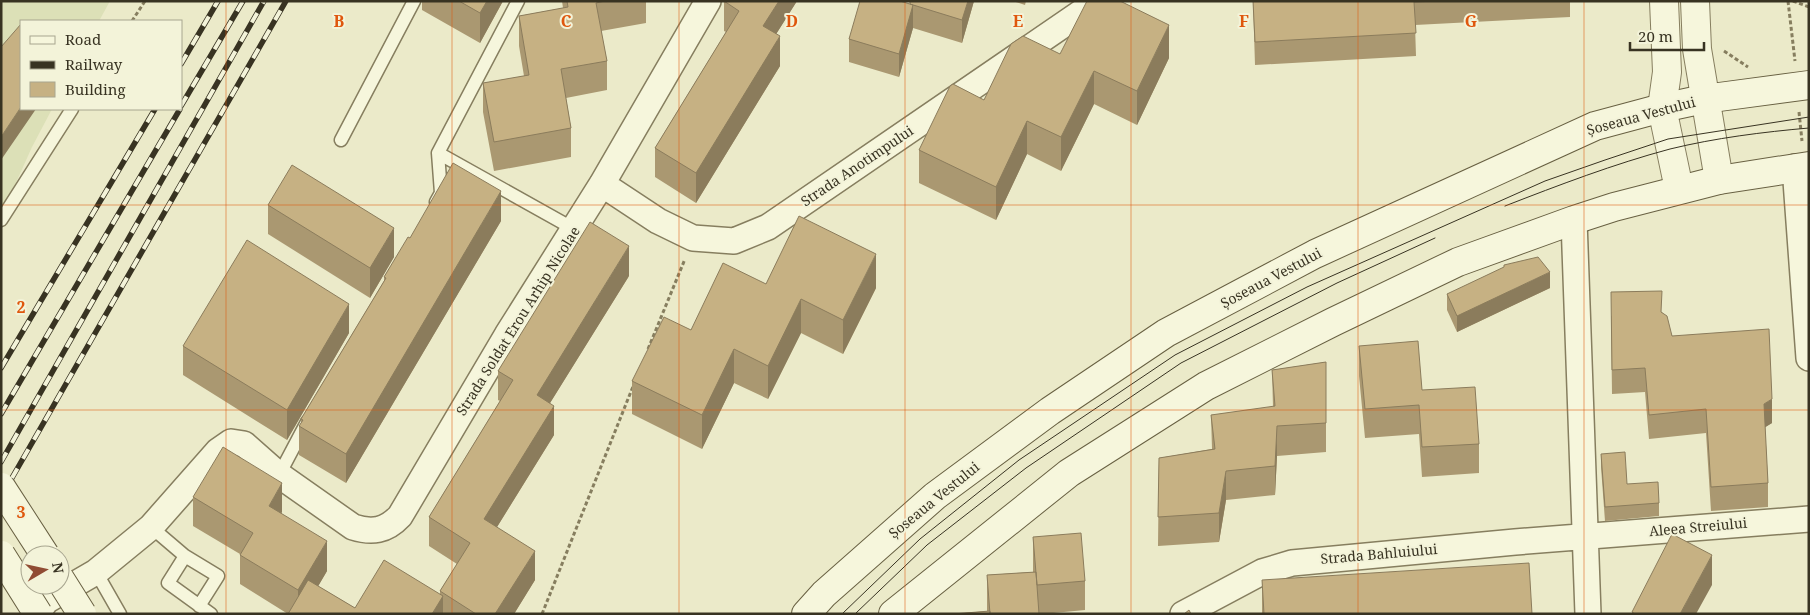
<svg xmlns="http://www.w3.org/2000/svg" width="1810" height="615" font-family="'Noto Serif',serif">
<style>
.farmland{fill:#dce0b7}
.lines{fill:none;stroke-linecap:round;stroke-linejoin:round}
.service-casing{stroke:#867e5f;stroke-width:15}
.minor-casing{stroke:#867e5f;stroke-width:28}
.tertiary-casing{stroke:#867e5f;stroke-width:30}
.secondary-casing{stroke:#686042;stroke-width:30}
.path{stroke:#867e5f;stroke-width:3;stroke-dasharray:4 2.5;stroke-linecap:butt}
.service{stroke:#f6f6dc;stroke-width:12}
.minor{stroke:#f6f6dc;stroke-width:25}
.tertiary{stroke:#f6f6dc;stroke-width:28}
.secondary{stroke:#f6f6dc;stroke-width:28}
.tram{stroke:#383322;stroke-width:1}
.rail-casing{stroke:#383322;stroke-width:5.5}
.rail{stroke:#f3f3d9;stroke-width:4;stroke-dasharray:11;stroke-linecap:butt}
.secondary-bridge-casing{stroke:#686042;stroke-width:30;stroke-linecap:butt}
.secondary-bridge{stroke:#f6f6dc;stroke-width:28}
.wall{fill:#aa9871}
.shaded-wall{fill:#8b7c5c}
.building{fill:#c6b183;stroke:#8b7c5c}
.grid{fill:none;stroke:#df570d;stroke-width:1;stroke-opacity:0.55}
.labels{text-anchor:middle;stroke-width:4;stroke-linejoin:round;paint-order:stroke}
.street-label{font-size:14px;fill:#383322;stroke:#f3f3d9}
.grid-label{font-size:16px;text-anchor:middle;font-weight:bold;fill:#df570d;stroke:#f3f3d9;stroke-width:4;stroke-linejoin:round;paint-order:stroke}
</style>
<rect width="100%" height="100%" fill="#ebeac9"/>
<!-- farmland -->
<path class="farmland" d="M1 1H110L99 21H21V109H52L32 147 1 216Z"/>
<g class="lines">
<defs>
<path id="service" d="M341 140 414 1
M438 153 518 1
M436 202 441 193 438 153 574 229
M1 220 72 109
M279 475 307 422
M151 527 185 556 218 576 199 606
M185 556 168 583 211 614
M96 572 120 614"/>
<path id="minor" d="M1795 167 1809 358
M602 184 658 221 693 238 734 241 768 227 1098 1
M1574 220 1588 614
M37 614 46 601 96 572 151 527 218 451 231 442 244 444 279 475 353 527C372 533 386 531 400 516L507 335 602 184 708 1
M1183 614 1262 572 1292 563 1515 542 1809 519"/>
<path id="tertiary" d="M1664 1 1667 72 1662 108 1679 189
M1695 1 1697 49 1719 180"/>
<path id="secondary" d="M806 614 824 594 935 496 1050 411 1166 333 1315 254 1595 126 1662 108 1704 99 1809 85
M893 614 1069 473 1206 386 1333 322 1458 262 1574 220 1614 207 1719 180 1809 166"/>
</defs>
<!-- service casing -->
<use href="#service" class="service-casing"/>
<!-- minor casing -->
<use href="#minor" class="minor-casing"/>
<!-- tertiary casing -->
<use href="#tertiary" class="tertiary-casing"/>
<!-- secondary casing -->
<use href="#secondary" class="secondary-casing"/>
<!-- path -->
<path class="path" d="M1788 1 1795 61
M1793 1 1809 7
M132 21 145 1
M1724 51 1748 67
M1799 112 1802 141
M648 349 685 259
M542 614 634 384"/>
<!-- service -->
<use href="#service" class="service"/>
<!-- minor -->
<use href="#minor" class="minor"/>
<!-- tertiary -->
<use href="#tertiary" class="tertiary"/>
<!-- secondary -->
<use href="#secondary" class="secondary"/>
<!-- tram -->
<path class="tram" d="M1505 206C1559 185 1614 164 1670 149 1715 138 1763 132 1809 128
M842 614 920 539 1019 460 1175 355 1307 287 1545 181 1605 160 1668 139 1809 117
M855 614 927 545 1026 468 1181 363 1337 283 1435 238"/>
<defs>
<path id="rail" d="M181 64 218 1
M181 106 243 1
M1 368 155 109
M1 414 180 109
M1 462 264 1
M1 497 286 1"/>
</defs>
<!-- rail casing -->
<use href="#rail" class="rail-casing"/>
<!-- rail -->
<use href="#rail" class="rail"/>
<defs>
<path id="secondary-bridge" d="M1 487 45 555
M1 555 38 614
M60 579 82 614"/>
</defs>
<!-- secondary-bridge casing -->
<use href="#secondary-bridge" class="secondary-bridge-casing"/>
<!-- secondary-bridge -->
<use href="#secondary-bridge" class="secondary-bridge"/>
</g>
<!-- wall -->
<path class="wall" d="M422 1H503L480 43 422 10Z
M562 1H646V23L601 31 607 61V90L566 98 571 128V157L494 171 483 112V83L524 76 519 46V16L563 8Z
M797 1 776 34 780 66 696 203 655 177V148L726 32 724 31V1Z
M910 1H974L962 43 913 28 899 77 849 62V39L910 4Z
M1013 1H1026L1025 5Z
M1253 1H1570V17L1415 25 1416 56 1255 65Z
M1060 54 1169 58 1137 125 1094 104 1061 171 1027 154 996 220 919 183V150L984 100Z
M268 205 394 257 370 298 268 234Z
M501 221 346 483 299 455V426L301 423V419L384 281V277L410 238Z
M629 276 550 403 554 435 497 527 535 580 514 614H288L240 584V554L193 526V497L282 512 281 513 327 571 318 586 355 608 440 594V591L457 564 429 546V517L500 401 498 400V371Z
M766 284 876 288 843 354 801 333 768 399 734 383 702 449 632 414V381L691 330Z
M1550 288 1457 332 1447 310V294Z
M1662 312 1672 336 1772 423 1765 427 1768 483V507L1711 511 1706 433 1649 439 1645 392 1612 394 1611 316Z
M349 333 287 440 183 375V346Z
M1359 346 1422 390 1479 444V473L1422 477 1419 434 1365 438 1359 376Z
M1326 362V452L1277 456 1275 495 1226 500 1219 542 1158 546 1159 458 1212 449 1211 415 1273 407 1272 370Z
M1601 454 1627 484 1659 503V516L1605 521 1601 467Z
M1033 537 1085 581V610L1043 614H953L987 611V575L1033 572Z
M1262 580 1532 614H1262Z"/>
<!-- shaded-wall -->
<path class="shaded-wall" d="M487 1H503L480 43V13Z
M779 1H797L763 55V26Z
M968 1H974L962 43V20Z
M913 5V28L899 77V54Z
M1169 25V58L1137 125V91Z
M780 36V66L696 203V173Z
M1094 71V104L1061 171V137Z
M21 107V109H36L1 160V137Z
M1027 121V154L996 220V187Z
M501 191V221L346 483V454Z
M394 228V257L370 298V268Z
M629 246V276L537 424V395Z
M876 254V288L843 354V320Z
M1550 272V288L1457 332V316Z
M801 299V333L768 399V366Z
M349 304V333L287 440V410Z
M734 349V383L702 449V415Z
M1772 399V423L1764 428V404Z
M554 406V435L484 548V519Z
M1277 426V456L1275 495V466Z
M1226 471V500L1219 542V513Z
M282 483V512L269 535V506Z
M327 541V571L302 614H298V590Z
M535 551V580L514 614H495Z
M1712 555V585L1696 614H1680Z
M443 596V614H432Z"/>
<!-- building -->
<path class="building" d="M459 1H487L480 13Z
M567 1H605L596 3 607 61 561 69 571 128 494 142 483 83 529 75 519 16 568 7Z
M779 1 763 26 780 36 696 173 655 148 739 11 724 1Z
M860 1H900L913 5 899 54 849 39Z
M910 1H968L962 20 910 4Z
M1087 1H1120L1169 25 1137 91 1094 71 1061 137 1027 121 996 187 919 150 950 86 953 84 984 100 1011 44 1023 36 1060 54Z
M1253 1H1437L1414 2 1416 33 1255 42Z
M21 24V107L1 137V47Z
M453 163 501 191 346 454 299 426 303 420 301 419 386 278 384 277 408 237 410 238Z
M292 165 394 228 370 268 268 205Z
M799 216 876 254 843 320 801 299 768 366 734 349 702 415 632 381 664 317 691 330 723 263 766 284Z
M590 222 629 246 537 395 554 406 484 519 535 551 495 614H476L440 591 470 543 429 517 513 380 498 371Z
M247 240 349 304 287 410 183 346Z
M1538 257 1550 272 1457 316 1447 294 1504 267V265Z
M1662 291 1661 312 1667 316 1672 336 1769 329 1772 399 1764 404 1768 483 1711 487 1706 409 1649 415 1645 368 1612 370 1611 292Z
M1418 341 1422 390 1475 387 1479 444 1422 447 1419 405 1365 409 1359 346Z
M1326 362V423L1277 426 1275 466 1226 471 1219 513 1158 517 1159 458 1215 449 1211 415 1275 406 1272 370Z
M223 447 282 483 269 506 327 541 298 590 240 555 253 533 193 497Z
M1625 452 1627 484 1658 482 1659 503 1605 507 1601 454Z
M1081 533 1085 581 1037 585 1033 537Z
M1672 534 1712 555 1680 614H1635L1632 612Z
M384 560 443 596 432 614H288L308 580 355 608Z
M1529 563 1532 614H1264L1262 580Z
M1036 572 1039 614H990L987 575Z
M1189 610 1191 614H1184Z
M990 611V614H953Z"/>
<!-- grid -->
<path class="grid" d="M226 1V614M452 1V614M679 1V614M905 1V614M1131 1V614M1358 1V614M1584 1V614M1 205H1809M1 410H1809"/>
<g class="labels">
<!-- street labels -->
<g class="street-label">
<text transform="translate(1641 116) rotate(-15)" y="5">Șoseaua Vestului</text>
<text transform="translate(857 166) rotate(-34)" y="5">Strada Anotimpului</text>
<text transform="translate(1271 278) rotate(-28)" y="5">Șoseaua Vestului</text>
<text transform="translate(518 321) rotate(-58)" y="5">Strada Soldat Erou Arhip Nicolae</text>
<text transform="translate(934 500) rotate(-39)" y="5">Șoseaua Vestului</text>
<text transform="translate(1698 527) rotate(-5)" y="5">Aleea Streiului</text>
<text transform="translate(1379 554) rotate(-5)" y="5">Strada Bahluiului</text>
</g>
</g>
<g class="grid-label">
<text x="339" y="27">B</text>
<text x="566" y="27">C</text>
<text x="792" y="27">D</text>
<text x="1018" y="27">E</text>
<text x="1244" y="27">F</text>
<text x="1471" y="27">G</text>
<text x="21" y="313">2</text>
<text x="21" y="518">3</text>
</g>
<!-- border -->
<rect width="1810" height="615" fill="none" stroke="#383322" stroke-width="5"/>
<!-- legend -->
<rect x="20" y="20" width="162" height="90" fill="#f3f3d9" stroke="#a8a690"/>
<rect x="30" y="36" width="25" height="8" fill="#f6f6dc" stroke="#a8a690"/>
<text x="65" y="45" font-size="15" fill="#383322">Road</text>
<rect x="30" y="61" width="25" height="8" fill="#383322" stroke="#a8a690"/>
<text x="65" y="70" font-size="15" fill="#383322">Railway</text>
<rect x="30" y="82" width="25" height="15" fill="#c6b183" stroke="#a8a690"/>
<text x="65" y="95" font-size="15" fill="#383322">Building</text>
<!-- north arrow -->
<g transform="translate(45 570) rotate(81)"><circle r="24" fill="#f3f3d9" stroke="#a8a690"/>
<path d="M0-4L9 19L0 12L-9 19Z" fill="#904c34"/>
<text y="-8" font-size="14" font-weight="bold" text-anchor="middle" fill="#383322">N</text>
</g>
<!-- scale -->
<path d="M1630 42v8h74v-8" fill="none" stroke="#383322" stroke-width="2.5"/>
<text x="1638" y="42" font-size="15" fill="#383322" stroke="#f3f3d9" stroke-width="4" paint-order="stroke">20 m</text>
</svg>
